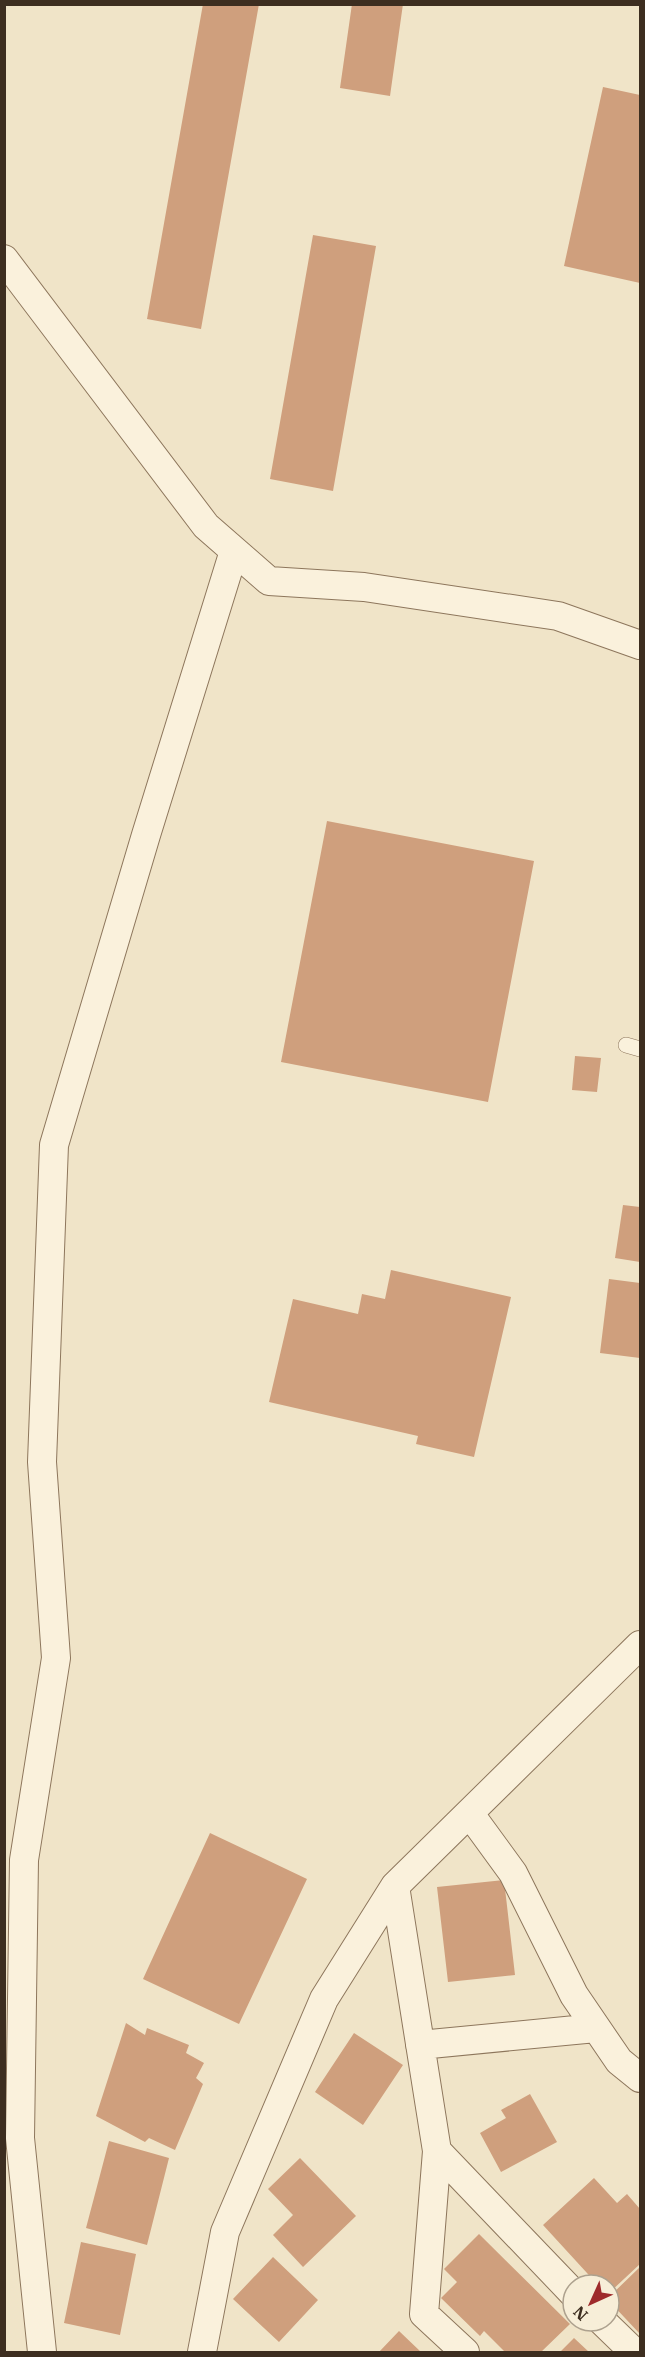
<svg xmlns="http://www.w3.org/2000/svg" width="645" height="2357" font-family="'IBM Plex Serif',serif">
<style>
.building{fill:#cf9f7d}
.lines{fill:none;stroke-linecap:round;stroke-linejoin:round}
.service-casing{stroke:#8d765c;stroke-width:16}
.minor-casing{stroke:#8d765c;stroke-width:30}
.service{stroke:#faf1dc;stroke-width:15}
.minor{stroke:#faf1dc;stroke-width:28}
</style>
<rect width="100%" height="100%" fill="#f0e4c8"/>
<!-- building -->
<path class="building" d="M203 4H259L201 329 147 319Z
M352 4H403L390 96 340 88Z
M603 87 640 95V283L564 266Z
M313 235 376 246 333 491 270 479Z
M327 821 534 861 488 1102 281 1062Z
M575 1056 601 1058 597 1092 572 1090Z
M623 1205 640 1207V1262L615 1258Z
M391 1270 511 1297 474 1457 416 1444 418 1436 269 1402 293 1299 358 1314 362 1294 385 1299Z
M609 1279 640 1283V1358L600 1353Z
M210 1833 307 1879 239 2024 143 1979Z
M504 1880 515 1975 448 1982 437 1887Z
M126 2023 145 2035 147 2028 189 2045 186 2053 204 2063 196 2078 203 2084 175 2150 149 2138 145 2142 96 2116Z
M354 2033 403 2065 363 2125 315 2092Z
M530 2094 557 2142 501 2172 480 2133 506 2118 501 2110Z
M109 2141 169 2158 147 2245 86 2228Z
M300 2158 356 2216 303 2267 273 2235 293 2215 268 2189Z
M594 2178 617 2203 627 2194 640 2209V2264L609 2293V2285H598L543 2225Z
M479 2234 570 2324 541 2352H505L484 2331 480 2336 441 2298 457 2282 444 2269Z
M81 2242 136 2254 120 2335 64 2323Z
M273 2257 318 2300 279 2342 233 2299Z
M640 2267V2334L609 2301V2297Z
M399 2331 421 2352H379Z
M574 2338 589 2352H560Z"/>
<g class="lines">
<defs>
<path id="service" d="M626 1045 640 1049"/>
<path id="minor" d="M4 259 206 526 269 581 364 587 558 616 640 645
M470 1814 513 1873 574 1995 619 2061 640 2078
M395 1886 437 2151 573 2293
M420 2045 596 2028
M437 2151 424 2314 465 2352
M602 2321 634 2352
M42 2352 20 2138 24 1860 56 1658 42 1462 54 1145 146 835 234 551
M202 2352 225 2232 324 1999 395 1886 640 1645"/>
</defs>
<!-- service casing -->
<use href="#service" class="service-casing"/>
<!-- minor casing -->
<use href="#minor" class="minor-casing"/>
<!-- service -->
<use href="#service" class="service"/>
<!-- minor -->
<use href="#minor" class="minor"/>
</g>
<!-- border -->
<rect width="645" height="2357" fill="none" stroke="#3d2e20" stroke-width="12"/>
<!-- north arrow -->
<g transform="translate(591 2303) rotate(225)"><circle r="28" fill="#f7eed8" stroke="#ada18e" stroke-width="1.5"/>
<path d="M0-4.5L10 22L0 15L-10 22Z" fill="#9e2a2b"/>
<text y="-9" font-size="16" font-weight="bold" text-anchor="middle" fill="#3d2e20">N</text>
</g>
</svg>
